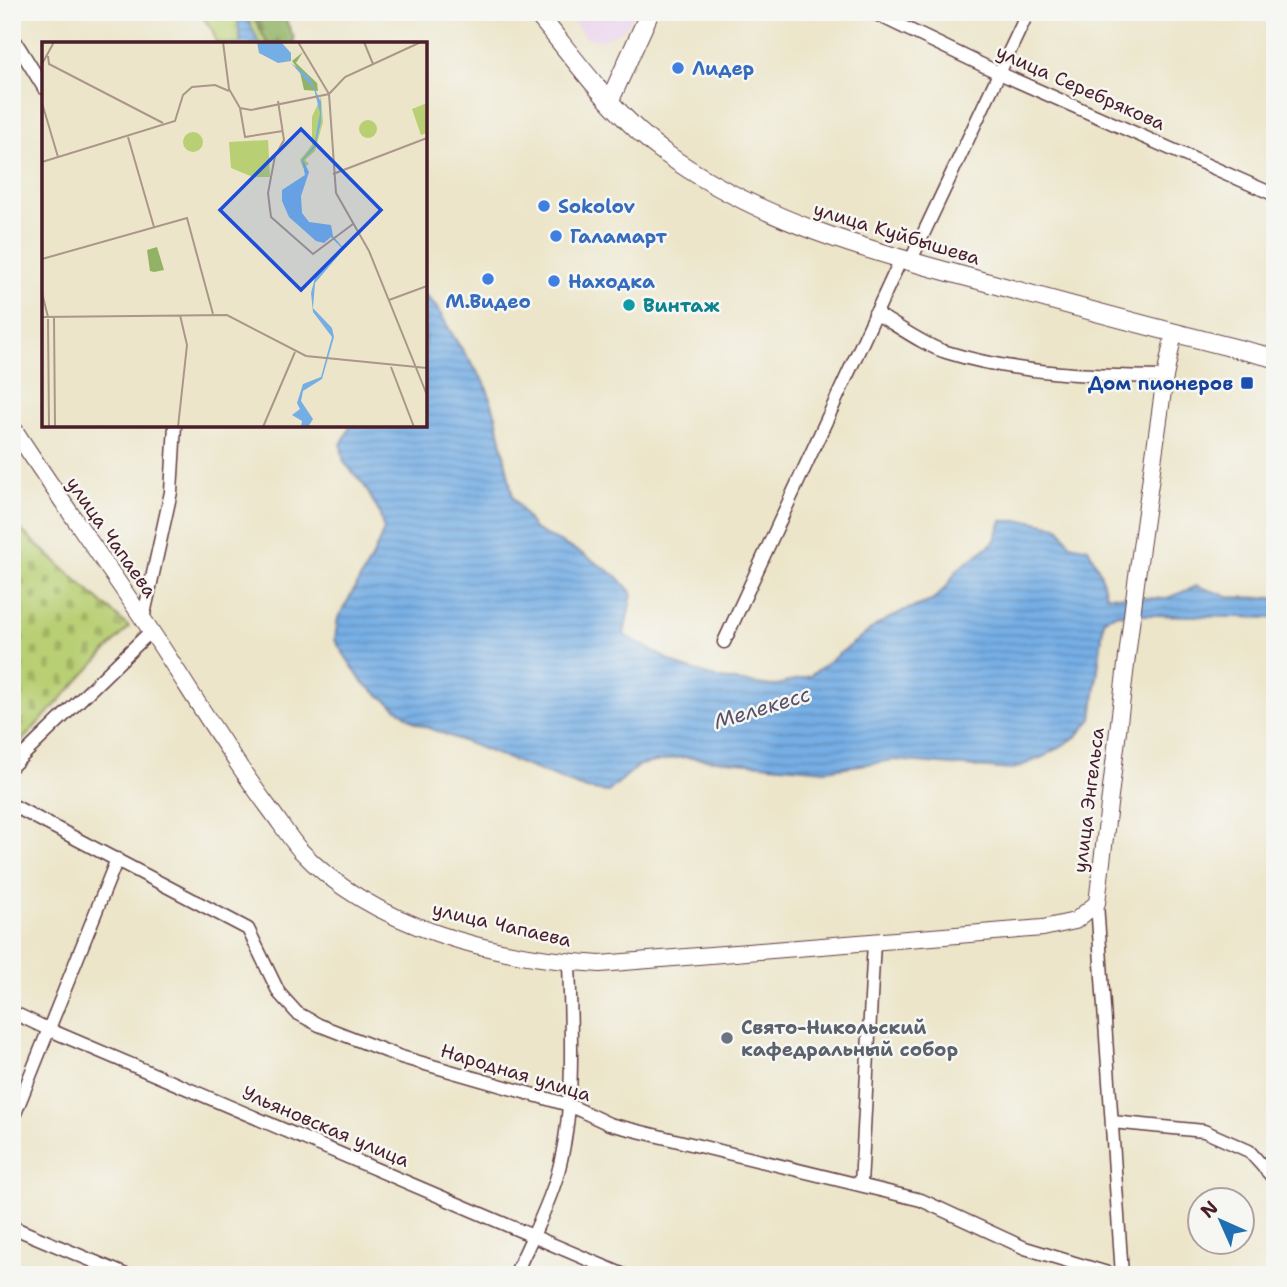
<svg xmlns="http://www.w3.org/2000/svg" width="1287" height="1287" font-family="'Shantell Sans',sans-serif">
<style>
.built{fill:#ead1ed}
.grass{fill:url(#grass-tufts);stroke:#81774f;stroke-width:2}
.forest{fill:url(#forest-firs);stroke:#6e6848;stroke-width:2}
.cemetery{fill:url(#cemetery-stones);stroke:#81774f;stroke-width:2}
.water{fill:url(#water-rules);stroke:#606688;stroke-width:2}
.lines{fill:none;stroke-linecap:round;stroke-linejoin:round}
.minor-casing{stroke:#623d43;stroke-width:15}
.tertiary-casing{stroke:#623d43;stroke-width:18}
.secondary-casing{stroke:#623d43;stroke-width:20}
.minor{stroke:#fff;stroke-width:12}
.tertiary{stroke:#fff;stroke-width:16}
.secondary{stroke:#fff;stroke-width:18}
.shop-dot{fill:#3f7fe0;stroke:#f6f6f2;stroke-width:2.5}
.culture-dot{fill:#0f9aa8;stroke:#f6f6f2;stroke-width:2.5}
.transit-dot{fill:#1a4fb4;stroke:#f6f6f2;stroke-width:2.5}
.worship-dot{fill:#6b7280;stroke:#f6f6f2;stroke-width:2.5}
.labels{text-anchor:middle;stroke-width:5;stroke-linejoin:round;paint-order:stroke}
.shop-label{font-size:19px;font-weight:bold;fill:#366cbe;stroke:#f6f6f2;text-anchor:start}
.street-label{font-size:19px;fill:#4a1f2b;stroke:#f6f6f2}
.culture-label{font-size:19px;font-weight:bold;fill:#0d838f;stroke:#f6f6f2;text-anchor:start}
.transit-label{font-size:19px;font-weight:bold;fill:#164399;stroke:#f6f6f2;text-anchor:end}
.worship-label{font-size:19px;font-weight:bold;fill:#5b616d;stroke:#f6f6f2;text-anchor:start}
.water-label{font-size:21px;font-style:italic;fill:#59516c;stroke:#f6f6f2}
.inset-road{fill:none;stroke:#ab968a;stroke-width:2}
.view{fill:#1d4ed8;fill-opacity:0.15;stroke:#1d4ed8;stroke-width:3.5}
.inset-edge{fill:none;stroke:#4a1f2b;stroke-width:3.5}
</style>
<defs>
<pattern id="grass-tufts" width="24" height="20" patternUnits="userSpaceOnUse" patternTransform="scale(1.75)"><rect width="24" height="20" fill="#b8cf73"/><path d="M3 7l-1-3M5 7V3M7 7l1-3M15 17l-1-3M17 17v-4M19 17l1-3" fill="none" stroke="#a0b164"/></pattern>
<pattern id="forest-firs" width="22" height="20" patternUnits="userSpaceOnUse" patternTransform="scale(1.75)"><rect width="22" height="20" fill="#92b265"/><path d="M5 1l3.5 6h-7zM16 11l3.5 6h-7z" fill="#799053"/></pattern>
<pattern id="cemetery-stones" width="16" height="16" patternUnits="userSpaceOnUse" patternTransform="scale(1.75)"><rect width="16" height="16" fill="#b8cf73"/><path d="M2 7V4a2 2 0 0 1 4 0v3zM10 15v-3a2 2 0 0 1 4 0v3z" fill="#a0b164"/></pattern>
<pattern id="water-rules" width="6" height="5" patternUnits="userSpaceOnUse" patternTransform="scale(1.75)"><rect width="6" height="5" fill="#75aee5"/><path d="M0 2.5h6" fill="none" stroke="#628dba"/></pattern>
</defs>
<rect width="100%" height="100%" fill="#f6f6f2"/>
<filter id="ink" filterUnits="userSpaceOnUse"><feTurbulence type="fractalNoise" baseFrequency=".0143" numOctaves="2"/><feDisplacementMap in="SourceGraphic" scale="14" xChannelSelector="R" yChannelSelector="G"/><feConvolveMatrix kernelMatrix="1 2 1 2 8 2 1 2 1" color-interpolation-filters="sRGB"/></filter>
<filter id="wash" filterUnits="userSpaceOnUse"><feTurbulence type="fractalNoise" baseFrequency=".00686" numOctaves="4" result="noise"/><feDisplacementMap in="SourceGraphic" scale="28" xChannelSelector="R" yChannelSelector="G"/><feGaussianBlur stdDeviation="1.57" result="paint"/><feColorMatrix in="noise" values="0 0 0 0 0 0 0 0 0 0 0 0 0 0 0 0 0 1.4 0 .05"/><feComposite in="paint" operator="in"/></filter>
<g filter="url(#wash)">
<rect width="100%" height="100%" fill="#ece5c9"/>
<!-- built -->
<path class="built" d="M565 12H637L623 30 599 41 584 36Z"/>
<!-- grass -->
<path class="grass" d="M199 12H251L268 44H216L213 31Z"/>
<!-- forest -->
<path class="forest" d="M251 12H282L294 38V44H268Z"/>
<!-- cemetery -->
<path class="cemetery" d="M12 522 129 627 12 751Z"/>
<!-- water -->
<path class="water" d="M233 12H245L259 44H241L238 22Z
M425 295 437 308 455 339 485 383 496 416 513 497 534 529 583 554 618 577 632 593 624 635 680 666 721 679 773 686 810 676 878 624 903 611 932 601 947 586 957 570 994 542 1002 521H1031L1059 527 1070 544 1088 548 1100 571 1106 595 1165 599 1197 586 1231 597 1275 598V618L1116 614 1104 619 1092 719 1076 737 1045 756 1011 770 894 760 826 770 682 757 639 765 608 792 586 789 416 723 362 682 335 640 338 618 373 556 384 530 379 512 364 485 344 462 341 445 351 425H425Z"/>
</g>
<g filter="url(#ink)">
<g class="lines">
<defs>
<path id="minor" d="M872 12 999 73 1275 195
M12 36 44 88
M910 262 1028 12
M875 313C895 324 925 346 946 352 1016 374 1092 376 1165 377
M143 619 171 492 175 425
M724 642 901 259
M12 766 151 631
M12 805 248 929 279 993 297 1013 319 1025 401 1057 569 1105 609 1124 921 1200 1025 1248 1114 1275
M1097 903 1122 1275
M12 1012 50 1030 624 1275
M12 1121 117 859
M1112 1122 1204 1131 1249 1151 1275 1180
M861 1185 874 942
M12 1227 126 1275
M515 1275C529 1243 547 1210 557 1176 576 1108 571 1032 569 962
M1269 1275 1275 1273"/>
<path id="tertiary" d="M12 426C61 502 114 574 163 649 198 703 231 757 269 808 279 821 289 837 300 850 373 928 497 958 600 964L1043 928 1075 921 1097 903 1136 583 1165 377 1174 333"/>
<path id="secondary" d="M536 12C576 60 614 116 665 153 763 224 878 253 993 284 1087 310 1180 335 1275 358
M610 100 650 12"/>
</defs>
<!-- minor casing -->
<use href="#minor" class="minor-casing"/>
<!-- tertiary casing -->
<use href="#tertiary" class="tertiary-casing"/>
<!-- secondary casing -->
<use href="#secondary" class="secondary-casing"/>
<!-- minor -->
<use href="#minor" class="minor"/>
<!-- tertiary -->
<use href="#tertiary" class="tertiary"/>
<!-- secondary -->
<use href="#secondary" class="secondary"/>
</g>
</g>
<!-- markers -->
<g class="shop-dot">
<circle cx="678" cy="68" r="7"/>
<circle cx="544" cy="206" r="7"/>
<circle cx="556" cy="236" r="7"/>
<circle cx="488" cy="279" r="7"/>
<circle cx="554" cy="281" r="7"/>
</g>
<circle class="culture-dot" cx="629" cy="305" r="7"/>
<rect class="transit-dot" x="1240" y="376" width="14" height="14" rx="3.5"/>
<circle class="worship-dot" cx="727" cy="1038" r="7"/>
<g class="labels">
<!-- shop labels -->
<g class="shop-label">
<text x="692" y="75">Лидер</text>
<text x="558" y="213">Sokolov</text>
<text x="570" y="243">Галамарт</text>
<text x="568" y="288">Находка</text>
<text x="488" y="308" text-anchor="middle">М.Видео</text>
</g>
<!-- street labels -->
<g class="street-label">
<text transform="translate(1081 87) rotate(24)" y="7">улица Серебрякова</text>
<text transform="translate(897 233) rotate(17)" y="7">улица Куйбышева</text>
<text transform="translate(112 537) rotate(55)" y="7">улица Чапаева</text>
<text transform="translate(1088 800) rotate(-83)" y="7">улица Энгельса</text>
<text transform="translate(502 924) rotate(13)" y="7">улица Чапаева</text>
<text transform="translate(516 1072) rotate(17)" y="7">Народная улица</text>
<text transform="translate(326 1126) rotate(23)" y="7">Ульяновская улица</text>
</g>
<!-- culture labels -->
<g class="culture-label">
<text x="643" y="312">Винтаж</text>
</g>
<!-- transit labels -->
<g class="transit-label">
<text x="1233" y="390">Дом пионеров</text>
</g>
<!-- worship labels -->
<g class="worship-label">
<text x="741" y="1034">Свято-Никольский<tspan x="741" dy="22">кафедральный собор</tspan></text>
</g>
<!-- water labels -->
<g class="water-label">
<text transform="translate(762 708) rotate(-17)" y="7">Мелекесс</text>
</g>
</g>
<!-- overview -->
<g transform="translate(42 42)">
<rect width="385" height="385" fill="#ece5c9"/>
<path d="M279 55 281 80 273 109 263 118 267 122 261 126 258 118 270 103V75ZM385 61V91L379 93 370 67ZM317 87a9 9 0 1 1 18 0a9 9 0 1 1-18 0ZM141 100a10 10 0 1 1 20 0a10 10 0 1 1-20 0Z" fill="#b8cf73"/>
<path d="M261 10 254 21 275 41 276 49 262 48 258 30 250 19ZM115 205 122 228 112 230 108 229 105 208Z" fill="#92b265"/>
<path d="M226 98 228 135H211L189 126 187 100Z" fill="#b8cf73"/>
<path d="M215 0H239L249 11V19L236 21 217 11ZM249 21 267 35 279 60V80L274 101 272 106 261 118 267 130 259 154 260 171 267 180 289 183 291 194 302 207 273 241 271 266 290 286 292 295 280 337 261 349 259 359 271 377 266 385H259L260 379 250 373 258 367 255 361 261 342 279 335 290 295 271 270 269 251 274 232 301 207 289 195 282 201 274 199 247 175 240 159V148L263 133 260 118 272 104 278 71 272 47Z" fill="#75aee5"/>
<path class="inset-road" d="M181 0 187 47 198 66M256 0 287 52 294 151 327 209 385 353M322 0 331 22M6 14 7 22 121 81M0 22 12 0M236 59 242 98 233 114 226 151 229 175 271 212 311 182M0 61 16 115M198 66 203 95 241 89M198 66 209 68 287 52 303 35 379 0M86 95 112 185M0 120 133 79 141 53 150 45 173 43 187 49M291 132 385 96M0 217 145 176 171 272M0 251 6 275M347 258 385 244M0 275 185 273 264 314 385 326M12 275 13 385M6 277 7 385M349 325 372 385M136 385 145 303 138 273M221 385 253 310"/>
<path class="view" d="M259 87 339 168 259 248 178 168Z"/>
<rect width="385" height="385" class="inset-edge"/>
</g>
<!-- margin -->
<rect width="1287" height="1287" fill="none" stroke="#f6f6f2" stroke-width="42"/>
<!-- north arrow -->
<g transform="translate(1221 1221) rotate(315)"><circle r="33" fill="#f6f6f2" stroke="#b1a0a2" stroke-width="2"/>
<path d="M0-5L12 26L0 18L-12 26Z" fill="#1f6fb2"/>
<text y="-10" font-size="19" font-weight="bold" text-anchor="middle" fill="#4a1f2b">N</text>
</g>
</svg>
